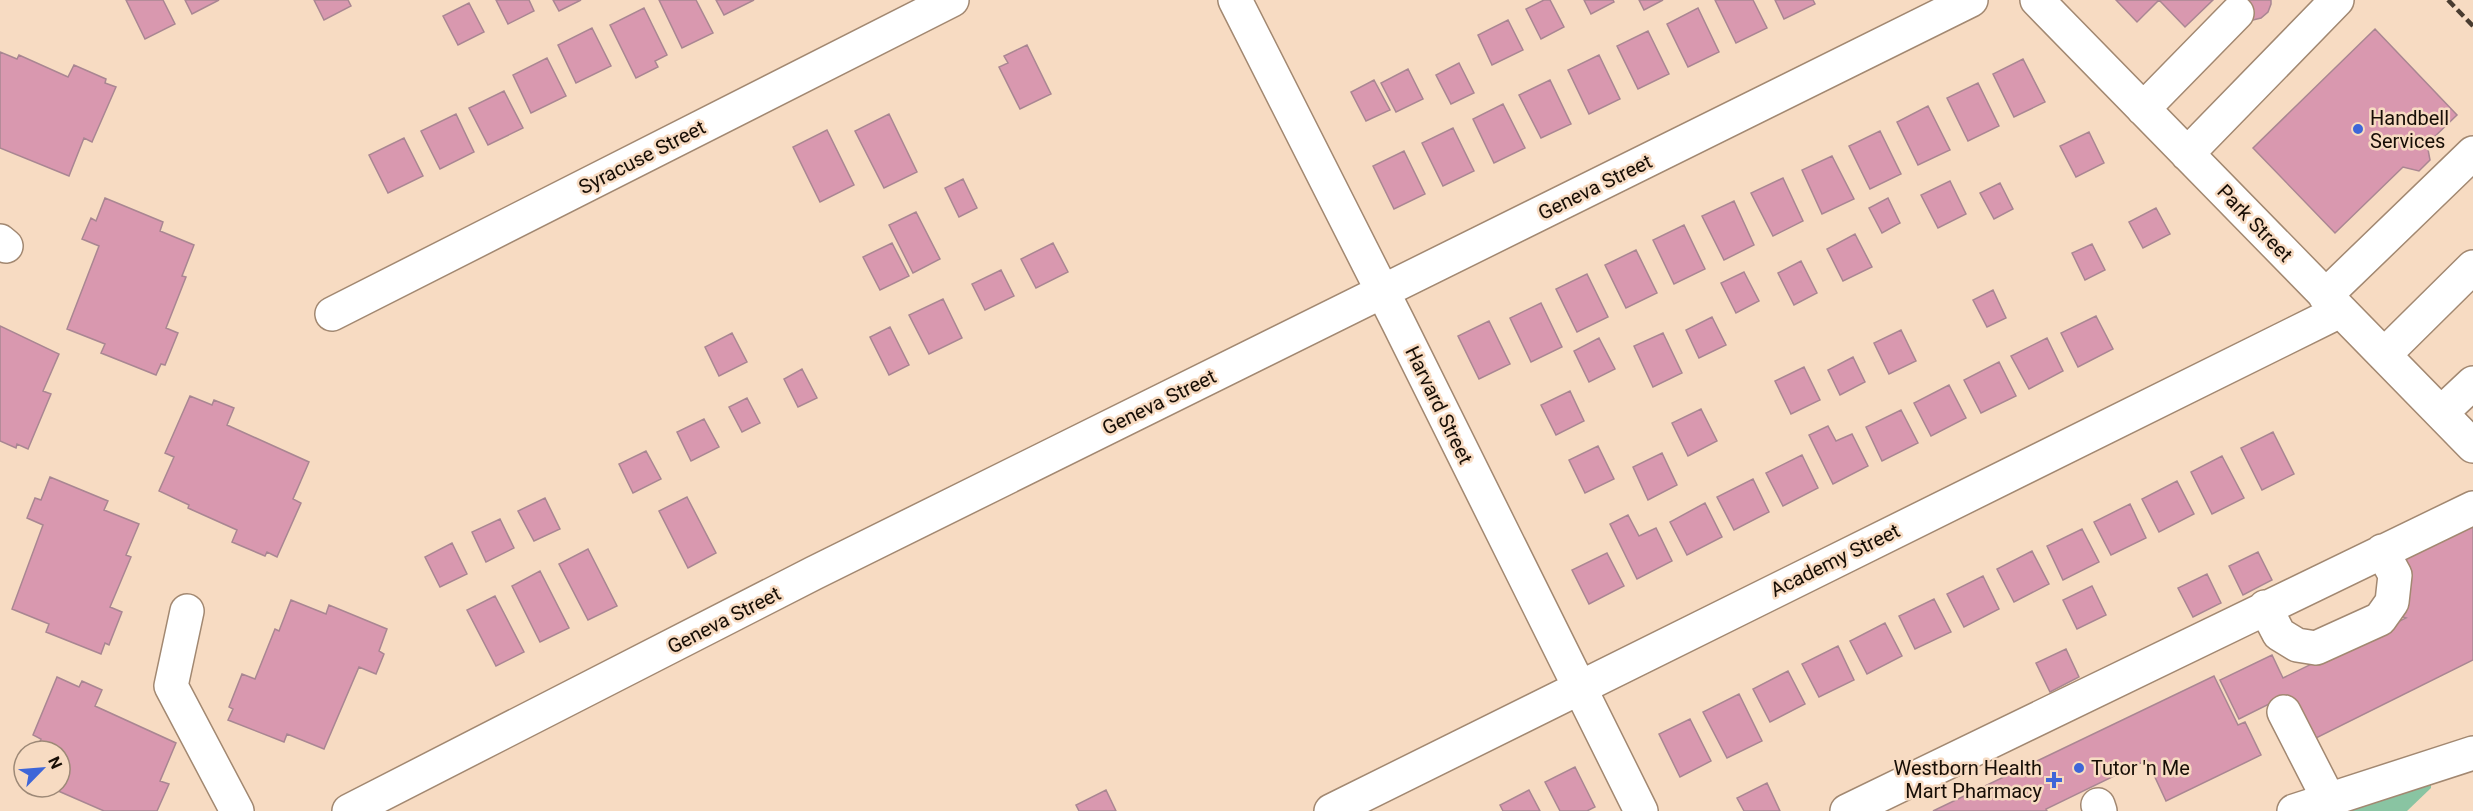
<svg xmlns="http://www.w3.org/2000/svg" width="2473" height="811" font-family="Roboto,sans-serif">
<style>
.green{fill:#89c4a2}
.building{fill:#d998af;stroke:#a98692;stroke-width:1.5}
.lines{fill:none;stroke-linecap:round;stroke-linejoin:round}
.minor-casing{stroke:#a28871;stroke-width:36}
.major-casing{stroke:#a28871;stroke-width:36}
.minor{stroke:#fff;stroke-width:33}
.major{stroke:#fff;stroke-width:33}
.rail{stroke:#493c30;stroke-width:4.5;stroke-dasharray:9 4.5;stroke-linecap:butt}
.poi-dot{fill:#3e66d8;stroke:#f7dbc2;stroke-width:2}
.labels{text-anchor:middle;stroke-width:5;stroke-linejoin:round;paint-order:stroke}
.poi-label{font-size:20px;fill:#170e06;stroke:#f7dbc2;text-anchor:start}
.street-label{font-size:20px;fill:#170e06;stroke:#f7dbc2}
</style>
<rect width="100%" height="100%" fill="#f7dbc2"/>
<!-- green -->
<path class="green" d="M2431 781V788L2407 811H2327Z"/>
<!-- building -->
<path class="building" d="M126 0H163L175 24 145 39Z
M185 0H219L192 14Z
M314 0H348L351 6 324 20Z
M496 0H529L534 11 508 24Z
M553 0H581L559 11Z
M659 0H696L713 33 682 48Z
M716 0H754L724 15Z
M1544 0H1550L1564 27 1541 39 1526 9Z
M1584 0H1613L1614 2 1591 14Z
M1639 0H1663L1644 10Z
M1715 0H1753L1767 28 1736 43Z
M1775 0H1813L1815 4 1784 19Z
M2116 0H2213L2185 27 2159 0 2137 22Z
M2233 0H2271V4L2268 12 2261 18 2253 20 2245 18Z
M469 3 484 32 458 45 443 16Z
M644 8 667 55 655 61 658 67 636 78 610 25Z
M1698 8 1719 52 1688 67 1667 24Z
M1508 20 1523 50 1492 65 1478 35Z
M592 28 611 66 576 83 558 45Z
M2375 29 2457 115 2427 144 2430 160 2419 171 2403 167 2335 233 2253 148Z
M1648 31 1669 74 1638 89 1617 46Z
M1027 45 1051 94 1020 109 999 67 1008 63 1004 56Z
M0 52 17 59 19 55 68 77 74 65 106 79 105 83 116 87 92 142 84 138 69 176 0 148Z
M1599 55 1620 99 1589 114 1568 70Z
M547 58 566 96 531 113 513 75Z
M2023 59 2045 102 2014 117 1993 74Z
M1459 63 1474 93 1451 104 1436 75Z
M1408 69 1423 99 1396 112 1381 83Z
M1374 80 1390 110 1366 121 1351 92Z
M1550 80 1571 124 1541 138 1519 95Z
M1978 83 1999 126 1968 141 1947 98Z
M504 91 523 128 488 145 469 108Z
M1503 104 1525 148 1494 163 1473 119Z
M1928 106 1950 150 1918 165 1897 122Z
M456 114 474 152 440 169 421 131Z
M889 114 917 172 884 188 855 131Z
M1453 128 1474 171 1443 186 1422 143Z
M827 130 854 185 820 202 793 147Z
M1880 131 1901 174 1870 189 1849 146Z
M2089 132 2104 163 2076 177 2060 146Z
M404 138 423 176 388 193 369 155Z
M1404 151 1425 194 1394 209 1373 166Z
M1832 156 1854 199 1822 214 1802 170Z
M1783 178 1803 221 1773 236 1751 193Z
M963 179 977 208 959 217 945 188Z
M1950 181 1966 214 1938 228 1921 195Z
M2000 183 2013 209 1994 219 1980 193Z
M105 198 163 222 160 231 194 245 182 276 186 277 166 328 178 333 165 365 161 364 156 375 101 353 105 344 67 329 99 246 82 239 91 218 96 221Z
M1888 198 1900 223 1882 233 1869 208Z
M1734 201 1754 245 1724 260 1702 216Z
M2156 208 2170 234 2143 248 2129 222Z
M916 212 940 259 913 273 889 225Z
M1684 225 1705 269 1674 284 1653 240Z
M1855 234 1872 267 1843 281 1827 249Z
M892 243 909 276 880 290 863 257Z
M1053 243 1068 272 1036 288 1021 259Z
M2092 244 2105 270 2085 280 2072 253Z
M1636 250 1657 293 1626 308 1605 265Z
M1801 261 1817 293 1794 305 1778 273Z
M1001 270 1014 296 985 310 972 284Z
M1744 272 1759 301 1736 313 1721 283Z
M1587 274 1608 317 1577 332 1556 289Z
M1993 290 2006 318 1987 327 1973 300Z
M943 299 962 338 929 354 909 315Z
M1541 303 1562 347 1531 362 1510 318Z
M2096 316 2113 349 2078 367 2061 333Z
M1712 317 1726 345 1699 358 1686 330Z
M1489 321 1510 364 1479 379 1458 336Z
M0 326 59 354 43 391 51 394 28 449 17 444 16 448 0 441Z
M890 327 909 365 889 375 870 337Z
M1901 330 1916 361 1889 374 1874 343Z
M732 333 747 362 719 376 705 347Z
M1663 333 1682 373 1653 387 1634 346Z
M1599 338 1615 369 1589 382 1574 351Z
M2047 338 2063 371 2029 389 2011 356Z
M1853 357 1865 382 1840 395 1828 370Z
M1999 362 2016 396 1981 413 1964 380Z
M1804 367 1820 400 1791 414 1775 381Z
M802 369 817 398 798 407 784 379Z
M1949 385 1966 418 1931 436 1914 403Z
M1570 391 1584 421 1556 435 1541 405Z
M190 396 212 405 214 400 234 408 227 425 309 462 293 499 301 503 277 557 267 552 265 556 232 542 237 530 188 508 189 505 159 491 174 457 165 453Z
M747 398 760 423 742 432 729 407Z
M1701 409 1717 441 1688 456 1672 423Z
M1901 410 1918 443 1882 461 1866 427Z
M704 419 719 447 691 461 677 432Z
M1828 426 1836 441 1852 434 1868 466 1833 484 1809 435Z
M2273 432 2294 474 2262 490 2241 448Z
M1598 446 1614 479 1585 493 1569 460Z
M646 451 661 479 633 493 619 464Z
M1662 453 1677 485 1648 500 1633 467Z
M1802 455 1818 488 1783 506 1766 473Z
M2222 456 2244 498 2212 514 2191 472Z
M50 477 108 501 104 510 139 524 126 555 131 557 110 607 122 612 109 645 105 643 101 654 46 632 49 624 12 609 43 525 27 518 35 498 41 500Z
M1753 479 1769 512 1734 530 1717 497Z
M2177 481 2194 514 2159 532 2142 499Z
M687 497 716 553 688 568 659 511Z
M545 498 560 529 534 541 518 511Z
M1705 503 1722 537 1687 555 1670 522Z
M2130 504 2146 538 2111 555 2094 522Z
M1628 515 1639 536 1656 528 1672 561 1637 579 1610 524Z
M500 519 514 548 486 562 472 532Z
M2473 522V660L2310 741 2287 695 2239 719 2220 680 2272 655 2283 678 2406 618 2394 614 2398 554Z
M2082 529 2099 562 2063 580 2047 546Z
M452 543 467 574 440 587 425 557Z
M588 549 617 606 588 620 559 564Z
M2032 551 2049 584 2014 602 1997 569Z
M2258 552 2272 580 2243 595 2229 566Z
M1607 553 1624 586 1589 604 1572 570Z
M540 571 569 628 540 642 512 586Z
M2207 574 2221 603 2193 617 2178 588Z
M1983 576 1999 609 1964 627 1947 594Z
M2092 586 2106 615 2077 629 2063 600Z
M495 596 524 652 496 666 467 610Z
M1934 599 1951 632 1915 649 1899 616Z
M291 600 326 614 329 605 387 629 379 651 384 654 376 674 359 667 324 749 287 734 284 742 228 720 233 709 229 707 242 674 255 679 275 629 279 631Z
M1885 623 1902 656 1867 674 1850 641Z
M1838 646 1854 680 1819 697 1802 664Z
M2066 649 2079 677 2050 692 2036 663Z
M1788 671 1805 704 1770 722 1753 689Z
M2214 676 2238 725 2245 722 2261 755 2166 801 2147 760 2046 809 2047 811H1933Z
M57 677 79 687 82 681 102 690 95 706 176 743 160 781 169 784 157 811H104L56 790 57 787H60V751H36L41 739 33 735Z
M1739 694 1762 741 1727 758 1703 712Z
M1690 719 1711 761 1680 777 1659 734Z
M1575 767 1595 807 1587 811H1560L1545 782Z
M1767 783 1780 811H1744L1737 798Z
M1106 790 1116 811H1079L1076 805Z
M1529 790 1540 811H1503L1500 805Z"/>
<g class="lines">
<defs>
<path id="minor" d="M1235 0 1398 322 1641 811
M2037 0 2473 446
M2143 109 2237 13
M2187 154 2337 0
M0 241 6 246
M2325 296 2473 153
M332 314 952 0
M2384 355 2473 267
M2441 413 2473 383
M2265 607 2279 634 2297 645 2316 648 2380 619 2392 602 2395 575 2382 551
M187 611 171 686 237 811
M2284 712 2329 800
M2098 805 2100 811
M349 811 814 573 1971 0
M1331 811 2340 311
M1847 811 2473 508"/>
<path id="major" d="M2294 811 2473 753"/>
</defs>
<!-- minor casing -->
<use href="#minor" class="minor-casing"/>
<!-- major casing -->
<use href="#major" class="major-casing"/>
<!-- minor -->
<use href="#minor" class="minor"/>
<!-- major -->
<use href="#major" class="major"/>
<!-- rail -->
<path class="rail" d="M2448 0 2473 26"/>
</g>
<!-- markers -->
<g class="poi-dot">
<circle cx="2358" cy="129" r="6"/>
<circle cx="2079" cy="768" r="6"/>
<path d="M2051 771h6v6h6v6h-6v6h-6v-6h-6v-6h6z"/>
</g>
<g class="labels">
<!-- poi labels -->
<g class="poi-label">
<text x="2370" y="125">Handbell<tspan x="2370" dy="23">Services</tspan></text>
<text x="2042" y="775" text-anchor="end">Westborn Health<tspan x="2042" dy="23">Mart Pharmacy</tspan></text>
<text x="2091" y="775">Tutor 'n Me</text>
</g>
<!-- street labels -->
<g class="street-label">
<text transform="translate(642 157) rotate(-27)" y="7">Syracuse Street</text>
<text transform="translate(1595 187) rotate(-26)" y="7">Geneva Street</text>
<text transform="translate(2255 223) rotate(46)" y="7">Park Street</text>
<text transform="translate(1159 402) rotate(-26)" y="7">Geneva Street</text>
<text transform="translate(1439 405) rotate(64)" y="7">Harvard Street</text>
<text transform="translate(1835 560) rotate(-26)" y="7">Academy Street</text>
<text transform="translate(724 620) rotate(-27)" y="7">Geneva Street</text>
</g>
</g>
<!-- north arrow -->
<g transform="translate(42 769) rotate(65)"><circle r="28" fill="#f7dbc2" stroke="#9d8977" stroke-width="1.5"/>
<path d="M0-4.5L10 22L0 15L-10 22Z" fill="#3e66d8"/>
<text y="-9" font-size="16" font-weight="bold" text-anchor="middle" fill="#170e06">N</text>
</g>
</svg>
